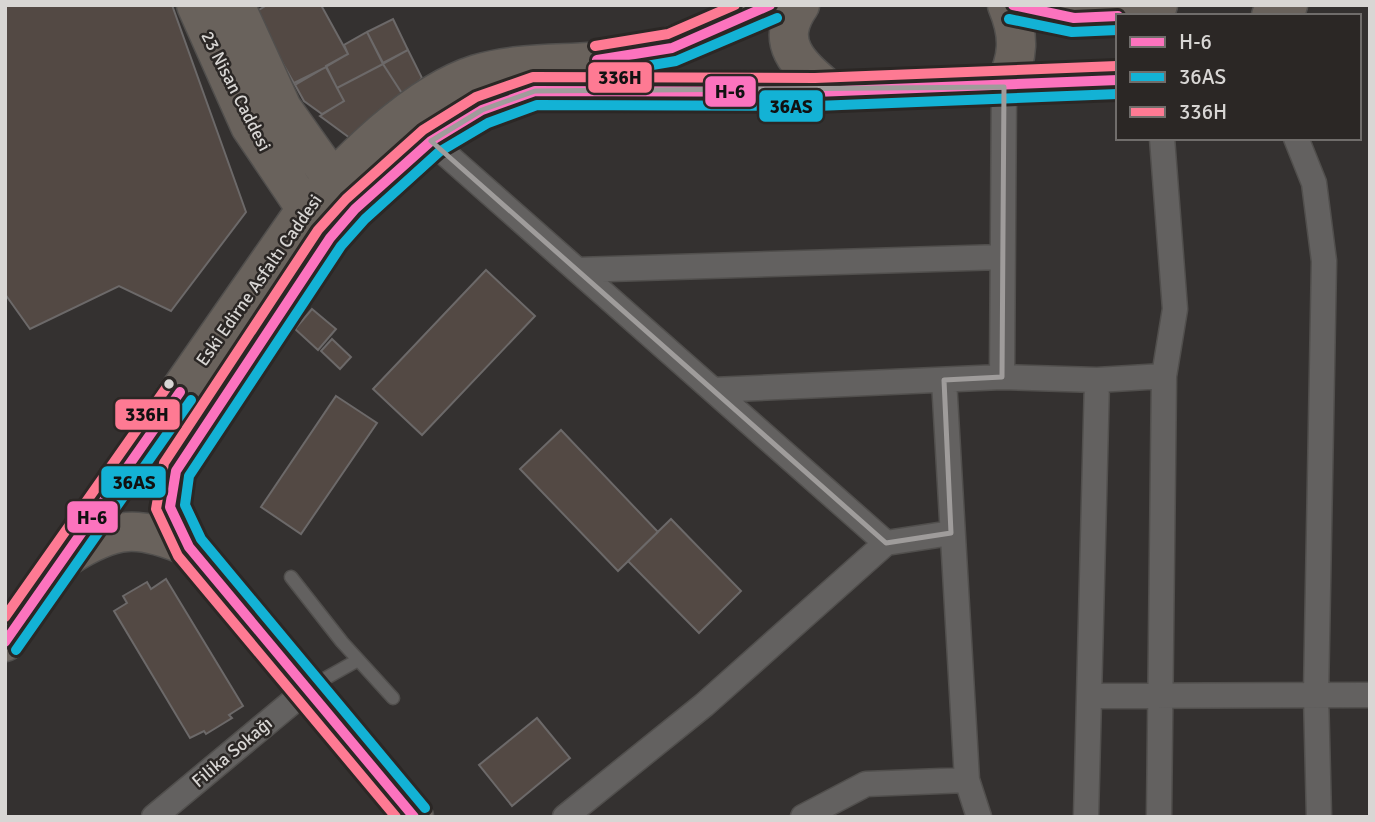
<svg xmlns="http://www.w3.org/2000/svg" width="1375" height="822" font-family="Signika,sans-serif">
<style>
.building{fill:#534944;stroke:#6c6969;stroke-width:2}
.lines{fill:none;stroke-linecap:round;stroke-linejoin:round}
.lane-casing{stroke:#514f4d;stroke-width:15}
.street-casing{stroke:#514f4d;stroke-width:27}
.primary-casing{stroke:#514f4d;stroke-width:41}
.lane{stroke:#636160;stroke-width:12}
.street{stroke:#636160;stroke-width:24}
.primary{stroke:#69625c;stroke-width:38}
.bus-1-casing{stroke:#2b2725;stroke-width:16}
.bus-2-casing{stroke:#2b2725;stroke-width:16}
.bus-3-casing{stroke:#2b2725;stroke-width:16}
.bus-1{stroke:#fc73be;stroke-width:10}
.bus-2{stroke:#13b2d5;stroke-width:10}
.bus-3{stroke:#fe7a93;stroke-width:10}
.marked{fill:none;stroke:#9f9c9b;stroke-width:5;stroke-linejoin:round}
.bus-dot{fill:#d8d6d4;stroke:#2b2725;stroke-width:2.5}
.labels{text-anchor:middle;stroke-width:5;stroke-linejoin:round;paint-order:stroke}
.street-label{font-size:18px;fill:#d8d6d4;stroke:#2b2725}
.line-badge{stroke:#2b2725;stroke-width:2.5}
.pale-badge-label{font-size:19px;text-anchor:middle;font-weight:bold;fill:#111}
</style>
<rect width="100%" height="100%" fill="#343130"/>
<!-- building -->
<path class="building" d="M5 5H172L246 212 171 311 119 286 30 329 5 294Z
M267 5H321L348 54 295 85 254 13Z
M393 19 408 50 383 63 367 32Z
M367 32 383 64 337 88 326 66 348 54 344 45Z
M408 50 422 78 405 98 383 64Z
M383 64 405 98 358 144 320 116 344 101 337 88Z
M326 67 344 101 322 114 304 101 294 83Z
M486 270 535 316 422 435 373 389Z
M312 309 336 329 318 350 295 329Z
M332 339 351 357 340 369 321 351Z
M336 396 377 423 301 534 261 507Z
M561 430 658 532 618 571 520 469Z
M671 519 741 591 699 633 628 561Z
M166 579 243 706 229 715 232 718 206 734 204 731 190 738 114 611 127 603 123 596 147 582 151 589Z
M537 718 570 758 512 806 479 765Z"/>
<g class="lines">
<defs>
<path id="lane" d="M291 577 342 642 393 698
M310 687 358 660"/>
<path id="street" d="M1296 138 1314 183 1324 261 1316 695 1319 817
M431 141 886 543
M577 270 1002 257
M1002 377 1004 87
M944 380 967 780 979 817
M713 390 1002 377 1097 380 1164 376 1175 309 1162 138
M1089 696 1370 695
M154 817 309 688
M565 817 704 705 886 543 951 533
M803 817 866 784 967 780
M1086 817 1097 380
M1159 817 1164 376"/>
<path id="primary" d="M196 5 250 126 306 209
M235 5 282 108 333 180
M800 5C772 45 802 67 831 92
M1012 5 1074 18 1118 16
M1129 16 1158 5
M1271 16 1288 5
M1004 87C1019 57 1020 36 1007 5
M189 547 170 507 176 471 330 238 355 209 431 141 482 110 535 91 815 92 1118 80
M68 556C115 526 138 525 189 547L414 817
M5 642 306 209C350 161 414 94 477 74 524 60 572 66 620 59 674 50 721 26 771 5"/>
</defs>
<!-- lane casing -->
<use href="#lane" class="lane-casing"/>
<!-- street casing -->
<use href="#street" class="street-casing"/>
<!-- primary casing -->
<use href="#primary" class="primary-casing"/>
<!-- lane -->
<use href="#lane" class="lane"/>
<!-- street -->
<use href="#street" class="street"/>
<!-- primary -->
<use href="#primary" class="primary"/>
<defs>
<path id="bus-1" d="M1013 5 1074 18 1118 16
M597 60 672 48 770 5
M5 642 180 392
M414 817 189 547 170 507 176 471 330 238 355 209 431 141 482 110 535 91 815 92 1118 80"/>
<path id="bus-2" d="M1009 19 1072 32 1118 30
M599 74 676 61 777 18
M16 650 191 400
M425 808 201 539 185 505 189 476 341 246 365 219 439 152 488 123 537 105 816 106 1118 94"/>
<path id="bus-3" d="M595 46 668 34 735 5
M5 617 169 384
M396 817 178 556 156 509 164 463 318 230 346 199 423 130 476 97 533 77 815 78 1117 66"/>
</defs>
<!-- bus-1 casing -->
<use href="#bus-1" class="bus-1-casing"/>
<!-- bus-2 casing -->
<use href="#bus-2" class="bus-2-casing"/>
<!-- bus-3 casing -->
<use href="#bus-3" class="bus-3-casing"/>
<!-- bus-1 -->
<use href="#bus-1" class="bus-1"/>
<!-- bus-2 -->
<use href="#bus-2" class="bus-2"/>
<!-- bus-3 -->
<use href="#bus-3" class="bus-3"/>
</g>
<!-- marked area -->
<path class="marked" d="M1004 87 1002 377 944 380 951 533 886 543 431 141 482 110 535 91Z"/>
<!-- markers -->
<circle class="bus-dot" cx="169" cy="384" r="6"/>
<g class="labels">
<!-- street labels -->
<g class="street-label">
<text transform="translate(236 91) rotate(63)" y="6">23 Nisan Caddesi</text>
<text transform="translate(259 280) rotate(-55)" y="6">Eski Edirne Asfaltı Caddesi</text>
<text transform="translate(232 752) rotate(-40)" y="6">Filika Sokağı</text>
</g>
</g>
<g class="line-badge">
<rect x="587" y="61" width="66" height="33" rx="7" fill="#fe7a93"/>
<rect x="704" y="75" width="53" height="33" rx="7" fill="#fc73be"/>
<rect x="758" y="89" width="66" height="34" rx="7" fill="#13b2d5"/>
<rect x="114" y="398" width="67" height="33" rx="7" fill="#fe7a93"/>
<rect x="100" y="465" width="67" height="34" rx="7" fill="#13b2d5"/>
<rect x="66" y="500" width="53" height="34" rx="7" fill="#fc73be"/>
</g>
<g class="pale-badge-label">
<text x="620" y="84">336H</text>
<text x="730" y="98">H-6</text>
<text x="791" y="113">36AS</text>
<text x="147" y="421">336H</text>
<text x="134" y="489">36AS</text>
<text x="92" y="524">H-6</text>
</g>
<!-- border -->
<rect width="1375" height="822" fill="none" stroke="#d8d6d4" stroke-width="14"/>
<!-- legend -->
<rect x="1116" y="14" width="245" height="126" fill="#2b2725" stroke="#706d6b" stroke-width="2"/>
<rect x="1130" y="37" width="35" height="10" fill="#fc73be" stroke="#706d6b" stroke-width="2"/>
<text x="1179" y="49" font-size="21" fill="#d8d6d4">H-6</text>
<rect x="1130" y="72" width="35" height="10" fill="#13b2d5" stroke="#706d6b" stroke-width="2"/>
<text x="1179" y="84" font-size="21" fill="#d8d6d4">36AS</text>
<rect x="1130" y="107" width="35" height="10" fill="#fe7a93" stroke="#706d6b" stroke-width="2"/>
<text x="1179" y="119" font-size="21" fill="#d8d6d4">336H</text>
</svg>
